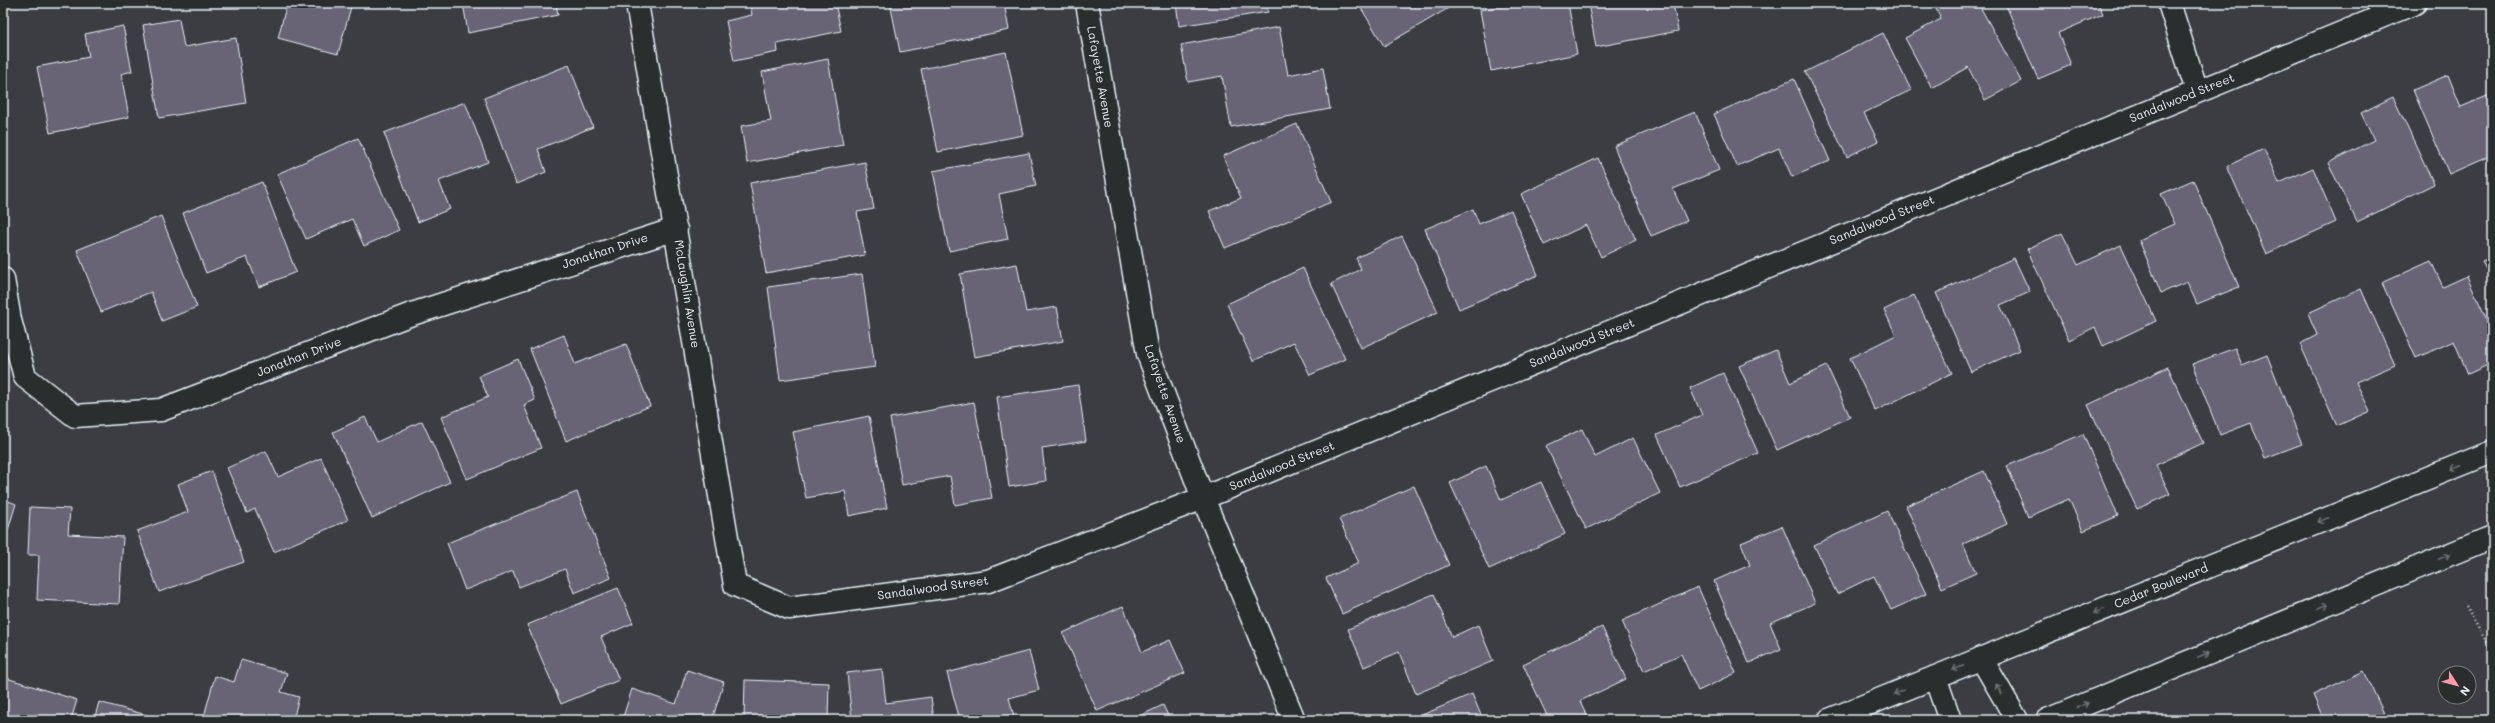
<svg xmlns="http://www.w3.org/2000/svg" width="2495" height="723" font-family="Mali,sans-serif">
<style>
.building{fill:#676375;stroke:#e8f1f8}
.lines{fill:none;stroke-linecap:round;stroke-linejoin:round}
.street-casing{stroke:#e8f1f8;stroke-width:25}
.secondary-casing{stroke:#e8f1f8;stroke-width:25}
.path{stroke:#e8f1f8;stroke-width:2.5;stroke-dasharray:1 3;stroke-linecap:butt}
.street{stroke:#2a2d2e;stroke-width:22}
.secondary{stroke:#2a2d2e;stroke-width:22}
.oneway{stroke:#6c7275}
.labels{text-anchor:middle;stroke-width:3.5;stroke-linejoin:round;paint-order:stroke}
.street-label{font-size:12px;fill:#e8f1f8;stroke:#2a2d2e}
</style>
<rect width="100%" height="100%" fill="#3c3d43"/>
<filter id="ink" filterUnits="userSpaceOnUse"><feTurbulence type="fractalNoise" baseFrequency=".025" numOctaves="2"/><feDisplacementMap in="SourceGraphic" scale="8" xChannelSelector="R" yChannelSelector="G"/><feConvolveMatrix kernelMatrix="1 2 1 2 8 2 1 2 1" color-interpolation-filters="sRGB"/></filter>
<g filter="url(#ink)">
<!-- building -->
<path class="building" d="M287 3H352L338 54 278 38Z
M463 3H556L558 15 468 33Z
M750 3H835L841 31 777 44 778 52 734 61 726 21 752 15Z
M890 3H1004L1009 30 900 52Z
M1176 3H1267L1268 12 1179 26Z
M1358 3H1457L1384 46Z
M1518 3H1568L1577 54 1491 71 1480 10Z
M1588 3H1673L1678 31 1596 47Z
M1933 3H1978L2021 81 1985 100 1968 67 1932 88 1905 38 1941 19Z
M2005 3H2098L2103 14 2058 33 2071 65 2038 79Z
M179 19 184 47 236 38 246 103 159 118 143 25Z
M123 26 132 71 121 74 129 117 50 133 37 67 89 57 85 34Z
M1279 27 1288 75 1323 68 1330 109 1231 127 1222 76 1188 82 1181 45Z
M1883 33 1911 90 1864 113 1878 141 1847 157 1805 72Z
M1006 52 1023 135 938 152 921 69Z
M828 59 843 145 747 163 741 126 771 121 762 72Z
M569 65 593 127 538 149 546 172 516 184 484 98Z
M2448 75 2461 107 2492 94V155L2449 174 2413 90Z
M1794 79 1830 161 1792 177 1779 148 1737 166 1714 114Z
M2393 97 2434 184 2357 222 2328 163 2374 140 2361 113Z
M465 102 488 162 439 181 450 209 418 222 384 133Z
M1695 112 1719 170 1673 189 1687 221 1651 236 1614 146Z
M1297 124 1331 202 1225 248 1209 211 1241 198 1223 156Z
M358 138 399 230 364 246 352 219 306 239 277 174Z
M2264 149 2279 183 2313 168 2336 222 2266 254 2227 166Z
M1029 153 1036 186 999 194 1008 239 949 251 933 171Z
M1598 158 1636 240 1601 257 1586 225 1544 245 1521 194Z
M865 162 874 209 857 212 865 255 766 273 750 183Z
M2193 180 2239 287 2197 304 2187 282 2161 293 2139 240 2175 224 2161 194Z
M262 182 296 272 259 287 247 257 206 273 183 213Z
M1473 209 1479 224 1511 210 1538 275 1459 309 1425 229Z
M161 216 197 307 162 321 151 292 101 312 77 250Z
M2062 233 2078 265 2121 245 2156 321 2103 346 2095 327 2069 340 2027 249Z
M1402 236 1438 312 1361 348 1331 284 1361 269 1356 258Z
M2492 257V283L2482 261Z
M2014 258 2030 292 2000 305 2020 350 1971 372 1936 293Z
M2431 261 2443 287 2467 276 2492 331V363L2468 374 2454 341 2416 358 2382 283Z
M1017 264 1026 312 1057 307 1063 341 974 357 960 274Z
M1303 268 1345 359 1310 375 1294 342 1253 361 1227 304Z
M862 274 875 367 780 380 768 287Z
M2361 289 2395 365 2356 382 2370 411 2337 426 2300 344 2317 335 2308 313Z
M1914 295 1952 373 1875 411 1850 358 1896 335 1884 310Z
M564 335 575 364 626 344 650 406 566 441 530 349Z
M2235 348 2242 365 2267 355 2302 444 2265 458 2251 423 2220 435 2192 364Z
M1776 350 1790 383 1827 366 1850 417 1777 450 1739 366Z
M518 359 535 400 524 405 541 448 467 479 441 417 488 397 479 376Z
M2168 367 2203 443 2156 465 2170 494 2137 509 2088 405Z
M1723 373 1758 453 1680 487 1657 435 1702 415 1690 388Z
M1078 385 1086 441 1042 448 1046 481 1009 487 997 397Z
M974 402 992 498 955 505 950 476 902 485 890 418Z
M869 416 887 508 849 516 845 491 806 498 793 432Z
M365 417 377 442 422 421 450 482 372 518 333 432Z
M1582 429 1595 457 1633 438 1660 493 1586 529 1546 446Z
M2083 434 2118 516 2083 531 2069 499 2028 517 2007 466Z
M266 451 278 477 321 458 348 520 274 552 255 509 247 513 227 468Z
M1486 466 1501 500 1541 482 1565 534 1489 569 1450 483Z
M212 471 244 562 159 592 137 531 188 512 178 484Z
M1984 471 2007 524 1963 544 1976 573 1942 588 1906 506Z
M1414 486 1449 565 1342 614 1326 578 1359 563 1339 519Z
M577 492 611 578 574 593 565 569 519 587 513 571 465 590 447 543Z
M3 499 16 504 3 546Z
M30 507 70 509 68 534 123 537 119 604 37 600 39 555H28Z
M1887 511 1926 594 1891 610 1874 576 1837 594 1814 545Z
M1782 526 1815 603 1770 623 1781 649 1749 663 1714 581 1750 565 1741 543Z
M1698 587 1736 673 1698 691 1681 654 1644 671 1622 621Z
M618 588 633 623 601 637 619 680 561 704 527 625Z
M1434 594 1452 637 1478 625 1493 661 1416 694 1399 652 1364 667 1348 629Z
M1123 606 1142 652 1170 640 1185 673 1097 711 1063 633Z
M1602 627 1626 679 1580 701 1589 720H1549L1523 664Z
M1029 651 1039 690 1009 698 1015 720H960L947 673Z
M241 660 287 673 281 692 299 697 293 720H203L215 676 234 682Z
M882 669 886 703 931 697 934 720H852L847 673Z
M687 670 724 682 712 720H622L632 689 676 704Z
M2364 671 2387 720H2324L2313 695Z
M3 677 77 700 71 720H3Z
M745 680 829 683 828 720H744Z
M1472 694 1483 720H1410Z
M99 702 154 717 153 720H94Z
M1163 705 1170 720H1131Z"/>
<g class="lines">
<defs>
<path id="street" d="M637 3 735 585 789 608 988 581 1203 498 2415 3
M2169 3 2197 91
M3 279 10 320 25 377 75 416 161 410 409 315 676 229"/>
<path id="secondary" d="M1087 3 1148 354 1203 498 1294 720
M1981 658 2017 720
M1935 677 1950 720
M1829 720 2492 452
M2047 720 2492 537"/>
</defs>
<!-- street casing -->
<use href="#street" class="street-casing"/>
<!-- secondary casing -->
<use href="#secondary" class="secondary-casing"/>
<!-- path -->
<path class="path" d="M2466 607 2492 651"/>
<!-- street -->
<use href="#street" class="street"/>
<!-- secondary -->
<use href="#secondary" class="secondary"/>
</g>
<!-- one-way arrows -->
<defs><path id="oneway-shaft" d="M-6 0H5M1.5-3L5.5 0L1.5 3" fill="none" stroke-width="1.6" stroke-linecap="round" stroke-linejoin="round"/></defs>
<g class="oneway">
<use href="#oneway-shaft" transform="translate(2456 467) rotate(158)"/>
<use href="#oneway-shaft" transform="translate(2323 520) rotate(158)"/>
<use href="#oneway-shaft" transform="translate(2444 557) rotate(-22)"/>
<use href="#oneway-shaft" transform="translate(2323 606) rotate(-22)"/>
<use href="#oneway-shaft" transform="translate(2099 611) rotate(158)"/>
<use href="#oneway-shaft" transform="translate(2203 655) rotate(-22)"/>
<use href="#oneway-shaft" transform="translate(1958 668) rotate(158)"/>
<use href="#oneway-shaft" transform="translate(1999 689) rotate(-120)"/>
<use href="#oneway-shaft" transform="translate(1899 692) rotate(158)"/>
<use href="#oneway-shaft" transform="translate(2083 705) rotate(-23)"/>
</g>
</g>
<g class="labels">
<!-- street labels -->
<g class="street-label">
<text transform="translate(1100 77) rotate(80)" y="4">Lafayette Avenue</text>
<text transform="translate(2182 98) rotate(-22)" y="4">Sandalwood Street</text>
<text transform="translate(1882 220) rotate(-22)" y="4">Sandalwood Street</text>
<text transform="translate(605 251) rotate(-18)" y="4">Jonathan Drive</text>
<text transform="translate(687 294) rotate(81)" y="4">McLaughlin Avenue</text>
<text transform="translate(1582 343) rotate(-22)" y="4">Sandalwood Street</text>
<text transform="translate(299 357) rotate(-21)" y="4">Jonathan Drive</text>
<text transform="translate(1165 394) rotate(71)" y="4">Lafayette Avenue</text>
<text transform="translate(1282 466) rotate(-22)" y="4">Sandalwood Street</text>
<text transform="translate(2161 586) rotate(-22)" y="4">Cedar Boulevard</text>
<text transform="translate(933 588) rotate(-8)" y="4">Sandalwood Street</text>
</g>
</g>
<!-- margin -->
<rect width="2495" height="723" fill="none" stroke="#2a2d2e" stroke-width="16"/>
<rect x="8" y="8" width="2479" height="707" fill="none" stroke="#e8f1f8" stroke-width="1.5" filter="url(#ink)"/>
<!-- north arrow -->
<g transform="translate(2457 685) rotate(126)"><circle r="19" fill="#2a2d2e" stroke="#767b7f"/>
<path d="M0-3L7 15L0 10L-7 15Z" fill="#ff9aa2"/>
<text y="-6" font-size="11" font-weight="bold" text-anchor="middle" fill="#e8f1f8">N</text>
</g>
</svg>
